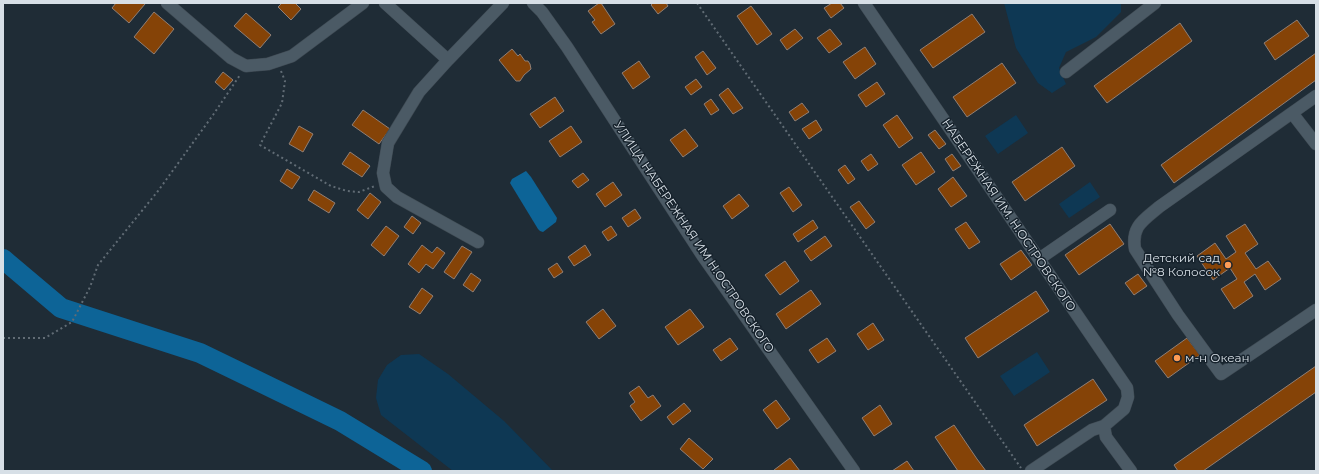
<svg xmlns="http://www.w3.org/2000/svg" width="1319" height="474" font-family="Montserrat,sans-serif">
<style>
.green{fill:#0e3854}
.water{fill:#0d6497}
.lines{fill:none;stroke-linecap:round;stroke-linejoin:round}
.river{stroke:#0d6497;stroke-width:20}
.building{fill:#854307;stroke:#907f75}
.minor-casing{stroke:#3e4952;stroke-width:13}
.path{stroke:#616c75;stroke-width:2;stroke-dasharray:2 3;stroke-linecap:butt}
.minor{stroke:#4b5a65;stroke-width:12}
.poi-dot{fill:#fd9c56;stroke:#16222c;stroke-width:1.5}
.labels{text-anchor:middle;stroke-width:3;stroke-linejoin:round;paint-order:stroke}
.street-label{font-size:12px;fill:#d7dfe6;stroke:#16222c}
.poi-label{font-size:12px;fill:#d7dfe6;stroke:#16222c;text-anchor:end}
</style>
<rect width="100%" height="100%" fill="#1f2c36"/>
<!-- green -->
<path class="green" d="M1004 3H1121V12L1096 37 1066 52 1059 68 1066 84 1052 93 1038 83 1016 48Z
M1016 115 1028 133 998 154 985 136Z
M1090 182 1100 197 1069 218 1059 204Z
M1037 352 1050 372 1014 396 1000 376Z
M419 354 448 374 504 421 553 471H453L381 415 376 398 378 380 387 365 401 355Z"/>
<!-- water -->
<path class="water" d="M526 171 531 177 557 218 556 222 543 232 540 231 538 229 510 183 512 179Z"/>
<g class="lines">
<!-- river -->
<path class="river" d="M3 259 61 308 200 353 340 421 422 471"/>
</g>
<!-- building -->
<path class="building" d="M116 3H143L145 4 129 23 112 8Z
M282 3H295L301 9 291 20 278 7Z
M599 3H601L615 24 601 34 592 22 595 20 588 11Z
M653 3H666L668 6 658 14 651 5Z
M832 3H840L844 8 831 18 824 8Z
M751 6 772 34 757 45 737 16Z
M154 12 174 29 154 54 134 37Z
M246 13 271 35 260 48 234 26Z
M972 14 985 32 933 68 920 50Z
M1297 20 1309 36 1275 60 1264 43Z
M1180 23 1192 41 1107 103 1094 86Z
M795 29 803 38 787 50 780 40Z
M830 29 842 44 829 53 817 38Z
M865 47 876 64 855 79 843 62Z
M512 49 518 56 520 54 525 61H528L530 64 531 69 524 75 520 81H516L499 60Z
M703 51 716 68 707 75 695 57Z
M1316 53V80L1174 183 1161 165Z
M639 61 650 77 633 89 622 73Z
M1002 63 1016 83 967 117 953 97Z
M223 72 233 80 224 90 215 82Z
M696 79 702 87 691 95 685 87Z
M877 82 885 94 866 107 858 95Z
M728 88 743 108 733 114 719 95Z
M555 97 564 111 540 128 530 114Z
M711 99 719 110 711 115 704 104Z
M802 103 809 112 795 121 789 112Z
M363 110 390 129 379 144 352 125Z
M897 115 913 138 899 148 883 125Z
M816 120 822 130 809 139 802 129Z
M299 126 313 134 303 152 289 144Z
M571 126 582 142 560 157 549 141Z
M685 129 698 146 683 157 670 140Z
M935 130 946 144 939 149 928 135Z
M1062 147 1075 166 1025 201 1012 182Z
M350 152 370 166 362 177 342 164Z
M921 152 935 172 916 185 902 165Z
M871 154 878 164 868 171 861 161Z
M952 154 961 166 953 171 945 159Z
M845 165 855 179 848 184 838 170Z
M287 169 300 177 292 189 280 181Z
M583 173 589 180 578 188 572 181Z
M953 177 967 196 951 207 938 189Z
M613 182 622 195 605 207 596 194Z
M789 187 802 205 793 212 780 193Z
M314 190 335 203 329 213 308 200Z
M370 193 381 202 368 219 357 210Z
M739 194 749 206 732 219 723 206Z
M859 201 875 222 866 229 850 207Z
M635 209 641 218 628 227 622 218Z
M412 216 421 223 413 234 404 227Z
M813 220 818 228 798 242 793 234Z
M966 222 980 242 969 249 955 229Z
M1110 224 1124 244 1079 275 1065 255Z
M1245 224 1258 244 1245 253 1256 269 1268 261 1281 279 1265 290 1255 274 1244 282 1253 296 1234 309 1221 289 1237 279 1230 268 1213 280 1197 256 1215 243 1226 259 1236 252 1226 236Z
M386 226 399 236 384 256 371 245Z
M611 226 617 235 608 241 602 232Z
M825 236 832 246 811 261 804 251Z
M422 245 432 253 437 247 445 253 433 269 426 264 419 273 408 264Z
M585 245 591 255 574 266 568 257Z
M462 246 472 252 454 279 444 272Z
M1021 250 1032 265 1011 280 1000 264Z
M785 261 799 281 780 295 765 275Z
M557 263 563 272 554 278 548 269Z
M471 273 481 280 473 292 463 285Z
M1138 274 1147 286 1134 295 1125 283Z
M422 288 433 296 420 314 409 307Z
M811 290 821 304 786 329 776 314Z
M1036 291 1049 311 978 358 965 338Z
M603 309 616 326 599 339 586 322Z
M690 309 704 327 678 345 665 327Z
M873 323 884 340 868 350 857 334Z
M730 338 738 349 721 361 713 350Z
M827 338 836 351 818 363 809 350Z
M1187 338 1200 355 1168 378 1155 361Z
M1316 366V392L1203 471H1178L1174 465Z
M1093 379 1107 400 1037 446 1024 425Z
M639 386 648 398 653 395 661 406 641 421 630 406 635 402 629 393Z
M776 400 790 419 777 429 763 410Z
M684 403 691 411 673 425 667 417Z
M880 405 892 424 874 436 862 418Z
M954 425 977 459 986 471H958L935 437Z
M689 438 713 459 703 469 680 449Z
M790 458 800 471H774V470Z
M907 461 914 471H892Z"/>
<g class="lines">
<defs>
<path id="minor" d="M167 3 231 58 246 66 268 64 292 56 363 3
M385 3 448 60
M533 3 542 12 567 47 702 255 854 471
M864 3 1127 388 1128 397 1124 409 1104 426 1092 430 1031 471
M1066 72 1155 3
M1316 96 1159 207C1144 220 1131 226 1135 249L1178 315 1221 374 1316 310
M1292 113 1316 144
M478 242 397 197 386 187 383 173 388 143 419 92 448 60 503 3
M1039 259 1110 210
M1104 426 1106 437 1131 471"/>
</defs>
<!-- minor casing -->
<use href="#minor" class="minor-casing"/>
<!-- path -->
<path class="path" d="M697 3 1021 468
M281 71 285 81 282 103 260 145 331 186 347 191 359 192 375 186
M3 338H45L72 322 90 287 98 265 158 191 213 115 240 75"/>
<!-- minor -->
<use href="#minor" class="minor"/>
</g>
<!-- markers -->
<g class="poi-dot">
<circle cx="1228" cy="265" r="4"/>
<circle cx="1177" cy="358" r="4"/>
</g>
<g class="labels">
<!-- street labels -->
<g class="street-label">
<text transform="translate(1009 215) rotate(56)" y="4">НАБЕРЕЖНАЯ ИМ. Н.ОСТРОВСКОГО</text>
<text transform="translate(694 237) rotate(56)" y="4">УЛИЦА НАБЕРЕЖНАЯ ИМ Н.ОСТРОВСКОГО</text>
</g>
<!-- poi labels -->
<g class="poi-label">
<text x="1220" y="262">Детский сад<tspan x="1220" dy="14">№8 Колосок</tspan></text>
<text x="1185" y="362" text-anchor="start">м-н Океан</text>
</g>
</g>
<!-- border -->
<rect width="1319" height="474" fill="none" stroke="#d7dfe6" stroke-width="8"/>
</svg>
